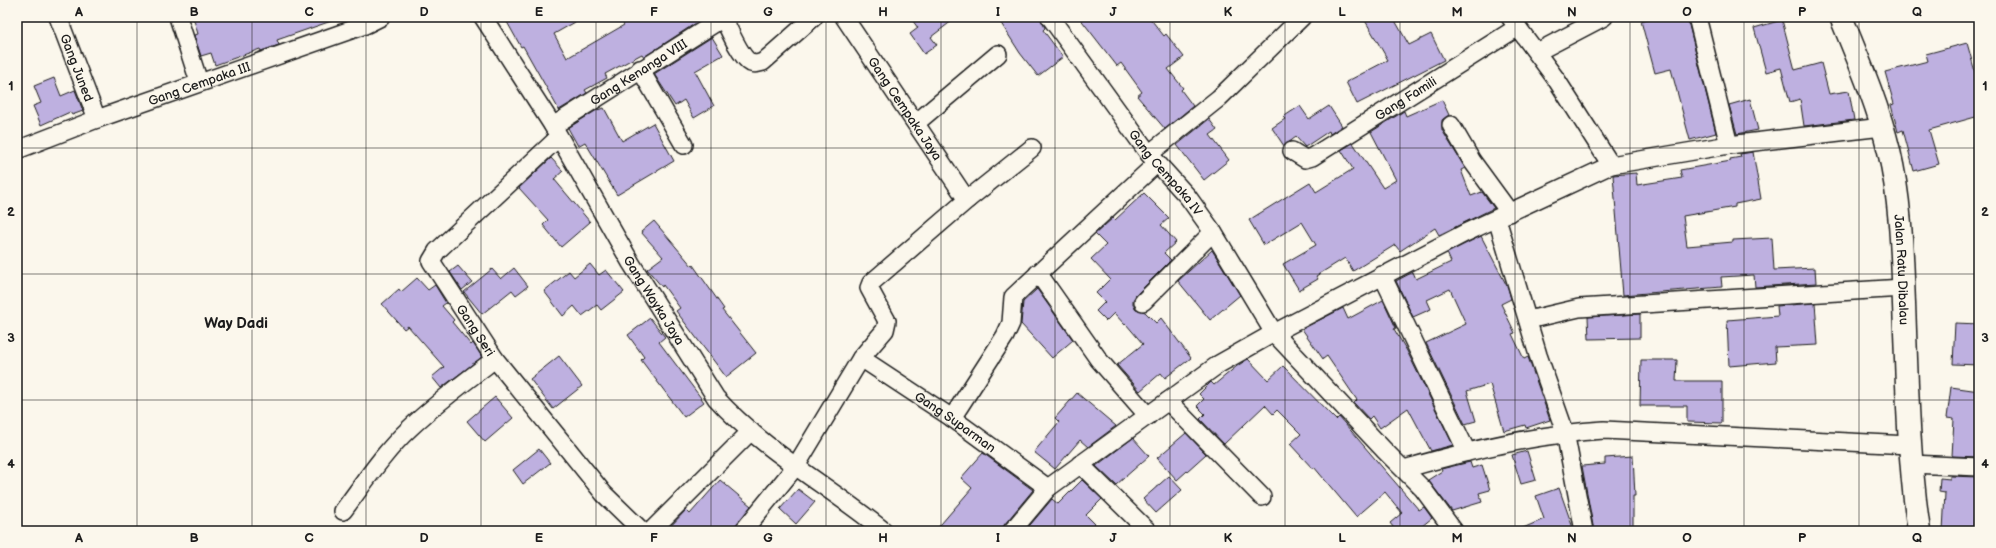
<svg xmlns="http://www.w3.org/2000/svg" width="1996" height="548" font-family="'Balsamiq Sans',sans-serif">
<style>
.building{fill:#beb0e0;stroke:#1c1c1c}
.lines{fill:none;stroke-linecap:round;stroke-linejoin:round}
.street-casing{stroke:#1c1c1c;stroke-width:20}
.secondary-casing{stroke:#1c1c1c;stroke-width:25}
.street{stroke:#fbf7ec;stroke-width:17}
.secondary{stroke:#fbf7ec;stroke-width:22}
.grid{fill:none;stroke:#1c1c1c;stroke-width:1;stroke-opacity:0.55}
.labels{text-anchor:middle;stroke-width:3.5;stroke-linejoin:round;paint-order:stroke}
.street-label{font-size:13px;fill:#1c1c1c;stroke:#fbf7ec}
.quarter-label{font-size:15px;font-weight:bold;fill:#1c1c1c;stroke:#fbf7ec}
.neatline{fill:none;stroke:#1c1c1c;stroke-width:1.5}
.grid-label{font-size:13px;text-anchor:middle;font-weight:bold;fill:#1c1c1c}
</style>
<rect width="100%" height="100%" fill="#fbf7ec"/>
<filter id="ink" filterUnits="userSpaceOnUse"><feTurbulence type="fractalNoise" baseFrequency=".025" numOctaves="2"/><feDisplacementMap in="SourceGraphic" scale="8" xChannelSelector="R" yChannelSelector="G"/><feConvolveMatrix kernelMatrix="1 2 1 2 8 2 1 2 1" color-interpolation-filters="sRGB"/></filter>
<g filter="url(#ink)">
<!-- building -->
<path class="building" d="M193 17H336L337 19 277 40 279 45 261 51 260 49 215 65 211 53 201 56 194 35 198 34Z
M516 17H584L554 34 567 58 624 25 619 17H701L702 19 644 57 642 54 640 55 605 74 607 78 585 90 587 93 559 110 523 46 521 47 507 22Z
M910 17H957L931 37 937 45 924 54 910 34 918 28Z
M997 17H1040L1045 28 1043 30 1063 57 1038 76 1020 53Z
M1079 17H1149L1164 36 1166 34 1184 57 1168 69 1183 88 1181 90 1193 106 1165 129 1137 96 1142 92 1121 63 1117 66Z
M1363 17H1393L1409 45 1431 34 1444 60 1357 104 1346 82 1388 60Z
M1654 17H1687L1716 133 1690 140 1671 69 1655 73 1641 21Z
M1782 20 1795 70 1821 63 1829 94 1849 91 1854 120 1804 126 1800 99 1790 102 1781 68 1766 72 1754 28Z
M712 37 723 55 695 71 714 106 694 118 684 100 675 106 654 74Z
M1967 43 1977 79 1974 80 1979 99V116L1929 130 1939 164 1914 171 1903 130 1898 132 1891 105 1894 104 1885 72 1928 61 1926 54Z
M54 78 61 96 75 90 83 111 72 115 70 112 41 125 33 106 41 103 34 86Z
M1750 99 1758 130 1737 134 1729 105Z
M1442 100 1449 115 1442 120V130L1465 168 1461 170 1471 196 1482 192 1494 208 1439 235 1435 228 1400 251 1395 245 1353 271 1345 258 1316 276 1318 279 1299 290 1283 264 1316 245 1302 222 1264 245 1249 220 1310 182 1316 192 1353 169 1341 150 1353 143 1383 188 1396 180 1371 132 1404 111 1406 116Z
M1300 106 1309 119 1329 106 1342 126 1330 134 1329 131 1305 147 1296 137 1284 146 1272 128 1285 119 1283 117Z
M604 108 622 141 653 123 674 161 617 195 585 142 578 146 568 128 597 110Z
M1209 119 1217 130 1210 135 1229 160 1204 180 1177 145Z
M1753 152 1761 199 1735 204V207L1683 216 1687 246 1733 242V240L1772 238 1774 270 1815 268 1816 283 1755 287 1754 275 1721 277 1722 287 1623 295 1613 175 1636 173 1637 185 1682 178 1680 170 1731 161 1730 159 1741 157 1740 154Z
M551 158 563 171 554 179 590 222 561 247 543 225 548 220 519 188Z
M1144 193 1169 218 1161 225 1176 242 1164 253 1171 260 1136 295 1133 300V305L1136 309 1145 312 1156 323 1161 318 1191 358 1165 378 1161 373 1140 391 1117 365 1143 344 1126 324 1125 325 1114 313 1106 321 1096 311 1105 302 1096 293 1110 279 1091 259 1106 245 1095 234 1113 218 1115 220Z
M654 221 692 266 693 265 724 309 722 310 756 353 726 377 676 311 680 308 663 285 662 287 647 269 663 257 641 232Z
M1481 236 1508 288 1511 299 1501 304 1515 333 1512 334 1524 359 1528 357 1550 420 1526 428 1525 425 1504 431 1490 384 1467 391 1476 421 1465 424 1426 343 1466 324 1450 289 1427 300 1431 309 1413 317 1396 281 1413 272 1416 279 1451 262 1447 253Z
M1212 250 1240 295 1210 320 1178 281Z
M590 264 599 275 606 270 624 292 601 310 597 305 582 316 574 306 563 316 544 291 569 271 574 277Z
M458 266 472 282 462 290 450 272Z
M514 268 528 286 516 295 512 290 482 314 464 292 492 269 501 279Z
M417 278 428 290 435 285 446 303 442 306 454 320 452 322 471 345 473 343 482 357 441 388 432 377 444 367 408 326 404 329 382 304 399 289 401 292Z
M1037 289 1073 340 1052 358 1021 324 1023 302Z
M1383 300 1396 328 1394 329 1407 351 1453 445 1431 451 1408 408 1380 428 1372 416 1369 419 1354 403 1357 400 1327 356 1323 359 1302 329 1343 308 1348 319Z
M1815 303 1818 345 1775 347 1776 362 1729 366 1727 320 1778 316 1777 306Z
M1640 314V338L1589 339 1588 317Z
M650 318 665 337 659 342 704 402 684 417 641 360 644 357 628 335Z
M1955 323 1979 324V365L1953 364Z
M559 356 582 386 553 409 530 379Z
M1248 359 1268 380 1283 366 1336 420 1339 417 1419 510 1424 507 1432 518 1416 531H1396L1390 523 1402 513 1385 492 1356 517 1314 467 1313 469 1290 444 1301 434 1277 410 1273 414 1265 405 1224 444 1200 419 1205 414 1197 406 1204 399 1199 394 1211 382 1214 385 1237 366Z
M1641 360H1677L1676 381H1722V423L1687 422V406H1640Z
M1951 387 1979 391V457L1952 456 1954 419 1947 418Z
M1077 393 1116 426 1088 447 1080 440 1055 469 1034 452 1059 422 1055 418Z
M495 397 513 418 485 442 467 421Z
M1186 433 1206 454 1177 480 1157 458Z
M1133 438 1149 456 1116 485 1096 466Z
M539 449 550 463 523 484 513 470Z
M1527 451 1536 480 1521 484 1512 455Z
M983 453 1033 490 1004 525 1002 531H935L972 488 961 478Z
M1633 456 1635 496H1633V531H1594L1582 466 1605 464V458Z
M1470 462 1472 468 1482 465 1490 490 1479 493 1482 502 1452 511 1428 480 1442 471 1441 469Z
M1169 476 1182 490 1156 513 1143 499Z
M1950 476 1978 477 1973 531H1943L1945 493 1939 492 1940 478 1950 479Z
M720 480 751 506 732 531H666L686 510 690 514Z
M1082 480 1102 499 1086 515 1102 531H1025L1052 499 1058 504Z
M1559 488 1574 531H1516L1544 519 1536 496Z
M798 489 815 502 796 524 780 509Z"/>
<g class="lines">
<defs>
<g id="street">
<path id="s1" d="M58 17 97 119"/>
<path d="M178 17 199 82"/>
<path id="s2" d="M483 17 553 126 631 263 716 398C764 451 829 486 884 531"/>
<path d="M723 17C728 28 741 58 751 63 756 65 759 63 763 62L814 17"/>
<path id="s3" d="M844 17 967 200"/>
<path id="s4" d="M1050 17 1149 154 1188 197 1213 232 1274 333 1384 450 1423 489 1454 531"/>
<path d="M1510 17 1556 79 1611 165"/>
<path d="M1697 17 1729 145"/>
<path d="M1537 52 1604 17"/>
<path d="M640 69 684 145"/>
<path d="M916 123 998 54"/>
<path d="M1451 125 1472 161 1510 213"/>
<path id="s5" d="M553 126 723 18"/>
<path id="s6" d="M559 137 437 251 431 261 495 359 604 494 642 531"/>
<path id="s7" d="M17 150 97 119 365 25 381 17"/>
<path id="s8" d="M1292 151 1305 159 1312 157 1518 27"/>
<path d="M1149 154 1219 98 1302 17"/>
<path d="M1497 219 1538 355 1565 432 1584 531"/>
<path d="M1038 273 1099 360 1148 416"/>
<path d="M1382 275 1467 452"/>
<path d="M1143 302 1213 232"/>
<path d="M1528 320 1579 308 1903 288"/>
<path id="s9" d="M861 358 952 418 1048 488"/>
<path d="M1168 401 1262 497"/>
<path d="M952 418 1005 336 1011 323 1013 297 1157 163"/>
<path d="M1080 464 1148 531"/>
<path d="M1911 464 1979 467"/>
<path d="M1404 469C1469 450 1536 434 1604 430L1909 445"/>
<path d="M343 511C364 483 384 452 410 428 436 403 466 381 495 359"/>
<path d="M651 531 751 431"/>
<path d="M743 531 796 466 861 358 885 330 887 321 869 288 871 283 967 200 1032 148"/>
<path d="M1012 531 1048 488 1219 364 1274 333 1465 233 1611 165 1729 145 1882 127"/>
</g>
<g id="secondary">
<path id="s10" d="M1841 17C1859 61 1878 105 1889 151 1901 201 1902 253 1904 304 1907 380 1908 456 1919 531"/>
</g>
</defs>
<!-- street casing -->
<use href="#street" class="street-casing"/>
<!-- secondary casing -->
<use href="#secondary" class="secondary-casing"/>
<!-- street -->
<use href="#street" class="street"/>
<!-- secondary -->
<use href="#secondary" class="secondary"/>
</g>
</g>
<!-- grid -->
<path class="grid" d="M137 17V531M252 17V531M366 17V531M481 17V531M596 17V531M711 17V531M826 17V531M941 17V531M1055 17V531M1170 17V531M1285 17V531M1400 17V531M1515 17V531M1630 17V531M1744 17V531M1859 17V531M17 148H1979M17 274H1979M17 400H1979"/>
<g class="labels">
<!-- street labels -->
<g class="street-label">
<text dy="5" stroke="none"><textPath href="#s1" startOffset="54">Gang Juned</textPath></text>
<text dy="5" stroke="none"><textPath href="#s5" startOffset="101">Gang Kenanga VIII</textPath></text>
<text dy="5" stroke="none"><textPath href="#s7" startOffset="194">Gang Cempaka III</textPath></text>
<text dy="5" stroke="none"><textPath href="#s8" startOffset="133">Gang Famili</textPath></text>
<text dy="5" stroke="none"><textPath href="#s3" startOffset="110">Gang Cempaka Jaya</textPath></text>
<text dy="5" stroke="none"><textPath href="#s4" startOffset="194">Gang Cempaka IV</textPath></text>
<text dy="5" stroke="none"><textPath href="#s10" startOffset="262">Jalan Ratu Dibalau</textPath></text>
<text dy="5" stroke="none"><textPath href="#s2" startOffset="331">Gang Wayka Jaya</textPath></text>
<text dy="5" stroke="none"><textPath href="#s6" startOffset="261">Gang Seri</textPath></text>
<text dy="5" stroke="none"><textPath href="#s9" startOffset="114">Gang Suparman</textPath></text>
</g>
<!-- quarter labels -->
<g class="quarter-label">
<text x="236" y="328">Way Dadi</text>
</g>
</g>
<!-- margin -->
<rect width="1996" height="548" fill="none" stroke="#fbf7ec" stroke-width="44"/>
<rect x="22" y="22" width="1952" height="504" class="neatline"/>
<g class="grid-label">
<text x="79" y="16">A</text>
<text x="194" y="16">B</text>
<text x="309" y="16">C</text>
<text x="424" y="16">D</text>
<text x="539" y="16">E</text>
<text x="654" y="16">F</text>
<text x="768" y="16">G</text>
<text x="883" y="16">H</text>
<text x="998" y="16">I</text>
<text x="1113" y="16">J</text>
<text x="1228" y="16">K</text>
<text x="1342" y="16">L</text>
<text x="1457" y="16">M</text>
<text x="1572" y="16">N</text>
<text x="1687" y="16">O</text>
<text x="1802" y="16">P</text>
<text x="1917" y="16">Q</text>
<text x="11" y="90">1</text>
<text x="1985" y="90">1</text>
<text x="11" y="216">2</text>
<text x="1985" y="216">2</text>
<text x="11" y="342">3</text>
<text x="1985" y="342">3</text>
<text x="11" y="468">4</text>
<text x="1985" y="468">4</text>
<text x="79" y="542">A</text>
<text x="194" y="542">B</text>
<text x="309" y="542">C</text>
<text x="424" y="542">D</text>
<text x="539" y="542">E</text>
<text x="654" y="542">F</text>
<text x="768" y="542">G</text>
<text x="883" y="542">H</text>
<text x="998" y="542">I</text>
<text x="1113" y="542">J</text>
<text x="1228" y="542">K</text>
<text x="1342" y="542">L</text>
<text x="1457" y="542">M</text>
<text x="1572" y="542">N</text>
<text x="1687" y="542">O</text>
<text x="1802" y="542">P</text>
<text x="1917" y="542">Q</text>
</g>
</svg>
